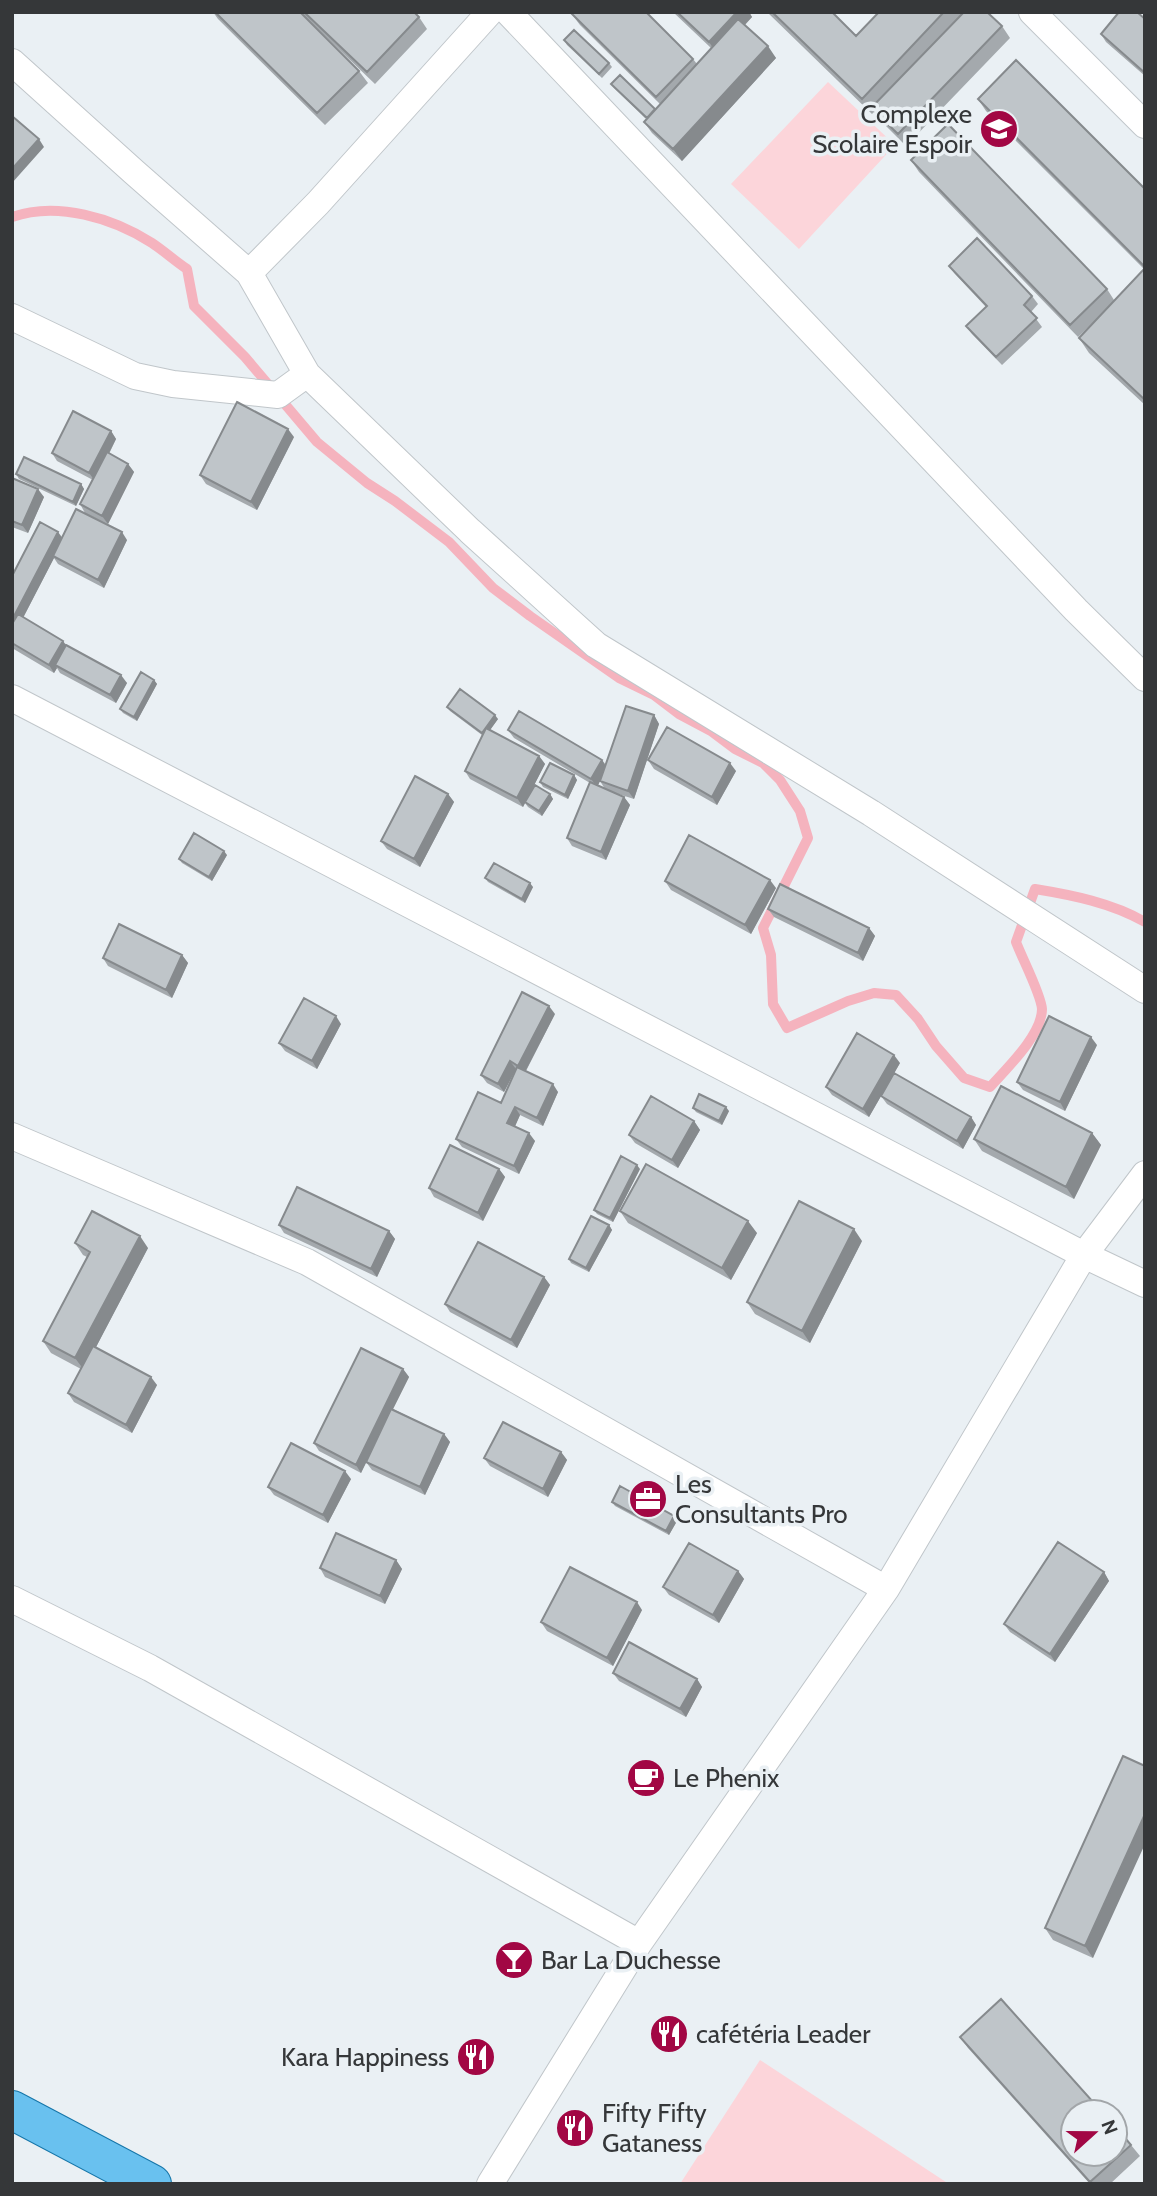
<svg xmlns="http://www.w3.org/2000/svg" width="1157" height="2196" font-family="Cabin,sans-serif">
<style>
.garden{fill:#fcd5da}
.lines{fill:none;stroke-linecap:round;stroke-linejoin:round}
.stream{stroke:#f5b3be;stroke-width:10}
.street-casing{stroke:#c0c6ca;stroke-width:28}
.primary-casing{stroke:#1676a9;stroke-width:40}
.street{stroke:#fff;stroke-width:26}
.primary{stroke:#69c1ef;stroke-width:38}
.wall{fill:#a4a9ad;fill-rule:evenodd}
.shaded-wall{fill:#868a8d}
.building{fill:#bfc5c9;stroke:#868a8d;stroke-width:2}
.labels{text-anchor:middle;stroke-width:7;stroke-linejoin:round;paint-order:stroke}
.poi-label{font-size:26px;fill:#353739;stroke:#eaf0f4;text-anchor:start}
</style>
<rect width="100%" height="100%" fill="#eaf0f4"/>
<!-- garden -->
<path class="garden" d="M828 82 895 145 799 249 731 184Z
M760 2060 949 2184H680Z"/>
<g class="lines">
<!-- stream -->
<path class="stream" d="M12 217C57 201 113 218 152 243 164 251 175 261 187 269L194 306 245 357 317 442 367 483 395 501 449 542 493 588 530 616 619 678 654 695 679 714 711 731 735 749 763 763 780 780 800 811 808 838 763 928 771 955 773 1004 787 1028 848 1001 874 993 896 995 918 1019 936 1046 964 1078 990 1087C1006 1069 1042 1035 1042 1009 1041 994 1022 958 1016 942L1035 889C1072 895 1112 903 1145 922"/>
<defs>
<path id="street" d="M508 12 1076 610 1145 678
M1032 12 1145 125
M12 62 134 172 249 273 307 374 470 531 596 645 871 813 1145 990
M249 273 318 203 490 12
M12 317 135 376 173 384 278 395 307 374
M12 698 1084 1255 1145 1284
M12 1136 307 1262 886 1589
M12 1599 150 1668 639 1943
M490 2184 639 1943 886 1589 1084 1255 1145 1174"/>
<path id="primary" d="M12 2110 152 2184"/>
</defs>
<!-- street casing -->
<use href="#street" class="street-casing"/>
<!-- primary casing -->
<use href="#primary" class="primary-casing"/>
<!-- street -->
<use href="#street" class="street"/>
<!-- primary -->
<use href="#primary" class="primary"/>
</g>
<!-- wall -->
<path class="wall" d="M213 12H300L359 71 368 83 325 125 218 19Z
M300 12H414L419 17 427 29 375 84Z
M673 12H749L752 17 745 25 776 58 682 161 652 133 644 122 646 119 614 88 611 84 655 109 660 104 580 25 571 13 693 59 697 64 711 48Z
M767 12H836L834 14 856 36 879 12H987L1002 26 1010 38 906 146 880 120 874 112 872 114Z
M1145 19V76L1106 42 1101 34Z
M564 40 609 63 612 67 602 78 567 45Z
M978 99 1145 189V405L1089 353 1079 338 1099 317 1078 337 919 172 911 160 1107 289 1114 300 1144 269 986 111Z
M949 266 1032 296 1038 304 1031 312 1042 327 1002 365 972 334 966 326 986 307 955 274Z
M111 431 116 439 109 454 128 464 134 472 108 524 85 513 80 504 93 480 57 461 52 453Z
M294 437 257 510 206 484 200 475Z
M16 474 81 484 84 489 76 506 19 479Z
M12 478 44 497 28 533 12 527Z
M62 537 127 540 104 588 58 564 54 558 23 618 127 683 116 703 60 673 57 668 54 673 12 648V576Z
M154 680 157 684 137 721 123 713 120 709Z
M447 707 498 719 490 730 539 756 545 764 526 800 550 794 553 799 542 816 528 807 525 803 523 807 470 779 465 771 482 735 450 711Z
M654 715 659 724 634 799 612 792 624 797 630 805 606 860 572 846 567 838 590 783 514 738 508 730 602 760 606 765ZM600 780V781L605 789 598 785Z
M648 760 736 771 717 805 654 769Z
M574 775 577 780 568 799 543 787 540 782Z
M448 794 454 802 420 867 387 849 381 841Z
M227 855 212 881 182 863 179 859Z
M485 878 533 887 525 903 488 882Z
M665 881 776 888 751 934 671 890Z
M768 909 869 928 875 936 863 961 774 917Z
M182 955 188 963 172 998 108 966 103 958Z
M555 1014 526 1071 558 1092 543 1126 520 1115 515 1126 535 1141 519 1174 462 1147 456 1139 501 1103 516 1069 504 1092 487 1083 481 1075Z
M341 1024 317 1069 285 1051 279 1043Z
M1097 1045 1065 1111 1023 1090 1017 1082Z
M900 1063 869 1117 832 1095 826 1087Z
M881 1096 971 1117 976 1125 963 1149 887 1104Z
M693 1108 729 1111 722 1125 696 1112Z
M694 1121 700 1130 678 1168 635 1143 629 1135Z
M1092 1133 1101 1145 1074 1199 982 1151 974 1139Z
M499 1169 505 1177 483 1221 434 1197 429 1188Z
M640 1169 613 1222 597 1214 594 1210Z
M620 1211 757 1233 731 1280 628 1223Z
M279 1225 389 1231 395 1239 377 1277 284 1233Z
M609 1225 612 1230 589 1272 571 1263 569 1259Z
M862 1241 810 1343 755 1314 747 1302Z
M75 1243 148 1248 96 1347 157 1385 132 1433 74 1402 68 1393 81 1369 51 1353 43 1341 87 1257 83 1255Z
M544 1277 550 1285 517 1348 450 1312 445 1304Z
M403 1369 409 1377 393 1409 444 1434 450 1442 425 1495 372 1470 366 1462 361 1473 319 1451 314 1443Z
M561 1452 567 1460 548 1497 490 1466 484 1458Z
M351 1479 328 1523 274 1495 268 1487Z
M612 1502 677 1521 669 1535 615 1506Z
M396 1560 402 1569 385 1604 325 1577 320 1568Z
M738 1571 744 1579 719 1623 669 1595 663 1587Z
M1104 1572 1109 1581 1055 1662 1010 1632 1004 1624Z
M642 1610 613 1666 547 1631 541 1622Z
M613 1673 697 1679 702 1687 686 1717 619 1681Z
M1123 1756 1093 1958 1053 1940 1045 1928Z
M960 2037 1131 2145 1140 2156 1110 2184H1090L968 2048Z"/>
<!-- shaded-wall -->
<path class="shaded-wall" d="M737 12H749L752 17 717 54 709 42Z
M768 46 776 58 682 161 673 149Z
M39 139 44 147 12 183V169Z
M288 429 294 437 257 510 251 502Z
M111 431 116 439 95 481 89 473Z
M128 464 134 472 108 524 102 516Z
M81 484 84 489 76 506 73 502Z
M38 489 44 497 28 533 22 525Z
M58 532 64 540 53 556 54 558 12 639V620Z
M122 532 127 540 104 588 98 580Z
M63 641 69 649 55 665 57 668 54 673 49 665Z
M121 675 127 683 116 703 110 695Z
M154 680 157 684 137 721 134 717Z
M495 715 498 719 485 737 482 733Z
M654 715 659 724 634 799 628 791Z
M539 756 545 764 523 807 517 798Z
M602 760 607 768 597 787 591 779Z
M730 763 736 771 717 805 712 797Z
M574 775 577 780 568 799 565 795Z
M448 794 454 802 420 867 414 859Z
M550 794 553 799 542 816 539 811Z
M624 797 630 805 606 860 601 852Z
M224 851 227 855 212 881 209 877Z
M770 880 776 888 751 934 745 925Z
M530 883 533 887 525 903 522 899Z
M869 928 875 936 863 961 858 953Z
M182 955 188 963 172 998 166 990Z
M549 1006 555 1014 524 1074 518 1066Z
M336 1016 341 1024 317 1069 312 1061Z
M1091 1037 1097 1045 1065 1111 1060 1102Z
M894 1055 900 1063 869 1117 863 1109Z
M510 1061 516 1069 504 1092 498 1084Z
M553 1084 558 1092 543 1126 537 1118Z
M515 1107 520 1115 513 1131 507 1123Z
M726 1107 729 1111 722 1125 719 1121Z
M971 1117 976 1125 963 1149 957 1141Z
M694 1121 700 1130 678 1168 672 1160Z
M529 1133 535 1141 519 1174 514 1166Z
M1092 1133 1101 1145 1074 1199 1066 1187Z
M637 1165 640 1169 613 1222 610 1218Z
M499 1169 505 1177 483 1221 478 1213Z
M748 1221 757 1233 731 1280 722 1268Z
M609 1225 612 1230 589 1272 586 1268Z
M854 1229 862 1241 810 1343 802 1331Z
M389 1231 395 1239 377 1277 371 1269Z
M140 1236 148 1248 84 1370 75 1358Z
M544 1277 550 1285 517 1348 511 1340Z
M403 1369 409 1377 361 1473 356 1465Z
M151 1377 157 1385 132 1433 126 1425Z
M444 1434 450 1442 425 1495 420 1487Z
M561 1452 567 1460 548 1497 543 1489Z
M345 1471 351 1479 328 1523 323 1515Z
M674 1516 677 1521 669 1535 666 1531Z
M396 1560 402 1569 385 1604 380 1596Z
M738 1571 744 1579 719 1623 713 1615Z
M1104 1572 1109 1581 1055 1662 1050 1654Z
M637 1602 642 1610 613 1666 607 1658Z
M697 1679 702 1687 686 1717 680 1709Z
M1145 1814V1844L1093 1958 1085 1946Z"/>
<!-- building -->
<path class="building" d="M215 12H300L359 71 317 113Z
M304 12H414L419 17 367 72Z
M572 12H646L693 59 656 97 571 13Z
M677 12H737L709 42Z
M772 12H832L856 36 879 12H944L862 99Z
M964 12H987L1002 26 898 134 871 108Z
M1119 12H1137L1145 19V73L1101 34Z
M738 19 768 46 673 149 644 122Z
M574 30 609 63 599 74 564 40Z
M1016 60 1145 189V267L978 99Z
M620 75 655 109 647 118 611 84Z
M12 116 39 139 12 169Z
M948 124 1107 289 1070 325 911 160Z
M977 238 1032 296 1024 305 1037 318 996 357 966 326 987 306 949 266Z
M1145 268V400L1079 338Z
M237 402 288 429 251 502 200 475Z
M73 411 111 431 89 473 52 453Z
M107 452 128 464 102 516 80 504Z
M24 457 81 484 73 502 16 474Z
M12 478 38 489 22 525 12 521Z
M76 509 122 532 98 580 53 556Z
M40 522 58 532 12 620V576Z
M18 614 63 641 49 665 12 643V624Z
M66 645 121 675 110 695 55 665Z
M141 672 154 680 134 717 120 709Z
M460 689 495 715 482 733 447 707Z
M626 706 654 715 628 791 600 781Z
M519 711 602 760 591 779 508 730Z
M667 727 730 763 712 797 648 760Z
M486 728 539 756 517 798 465 771Z
M550 763 574 775 565 795 540 782Z
M415 776 448 794 414 859 381 841Z
M590 782 624 797 601 852 567 838Z
M535 785 550 794 539 811 525 802Z
M194 833 224 851 209 877 179 859Z
M689 835 770 880 745 925 665 881Z
M494 863 530 883 522 899 485 878Z
M780 884 869 928 858 953 768 909Z
M119 924 182 955 166 990 103 958Z
M522 992 549 1006 518 1066 510 1061 498 1084 481 1075Z
M304 998 336 1016 312 1061 279 1043Z
M1049 1016 1091 1037 1060 1102 1017 1082Z
M857 1033 894 1055 863 1109 826 1087Z
M517 1067 553 1084 537 1118 515 1107 507 1123 529 1133 514 1166 456 1139 478 1092 501 1103Z
M894 1073 971 1117 957 1141 881 1096Z
M1001 1086 1092 1133 1066 1187 974 1139Z
M699 1094 726 1107 719 1121 693 1108Z
M651 1096 694 1121 672 1160 629 1135Z
M450 1145 499 1169 478 1213 429 1188Z
M621 1156 637 1165 610 1218 594 1210Z
M646 1164 748 1221 722 1268 620 1211Z
M297 1187 389 1231 371 1269 279 1225Z
M799 1201 854 1229 802 1331 747 1302Z
M92 1211 140 1236 75 1358 43 1341 90 1252 75 1243Z
M591 1216 609 1225 586 1268 569 1259Z
M478 1242 544 1277 511 1340 445 1304Z
M93 1346 151 1377 126 1425 68 1393Z
M361 1348 403 1369 356 1465 314 1443Z
M391 1409 444 1434 420 1487 366 1462Z
M503 1422 561 1452 543 1489 484 1458Z
M291 1443 345 1471 323 1515 268 1487Z
M620 1486 674 1516 666 1531 612 1502Z
M336 1533 396 1560 380 1596 320 1568Z
M1058 1542 1104 1572 1050 1654 1004 1624Z
M689 1543 738 1571 713 1615 663 1587Z
M570 1567 637 1602 607 1658 541 1622Z
M629 1642 697 1679 680 1709 613 1673Z
M1123 1756 1145 1766V1814L1085 1946 1045 1928Z
M1001 1999 1102 2112H1073V2154H1115V2126L1131 2145 1090 2182 960 2037Z"/>
<!-- icons -->
<defs>
<symbol id="school-disc" viewBox="-11 -11 22 22"><circle r="9.5" fill="#a20744" stroke="#eaf0f4"/><path d="M0-5L7-2L0 1L-7-2ZM-4 1L0 2.5L4 1V4Q0 6-4 4Z" fill="#fff"/></symbol>
<symbol id="office-disc" viewBox="-11 -11 22 22"><circle r="9.5" fill="#a20744" stroke="#eaf0f4"/><path d="M-6-3h4V-5.5h4V-3h4V5H-6ZM-1-4.5V-3h2v-1.5ZM-6 0V1H6V0Z" fill="#fff"/></symbol>
<symbol id="cafe-disc" viewBox="-11 -11 22 22"><circle r="9.5" fill="#a20744" stroke="#eaf0f4"/><path d="M-5.5-4.5H6V0H3Q3 3.5 0 3.5H-2.5Q-5.5 3.5-5.5 0ZM3-3.2v2h1.7v-2ZM-6 4.5H4V6H-6Z" fill="#fff"/></symbol>
<symbol id="bar-disc" viewBox="-11 -11 22 22"><circle r="9.5" fill="#a20744" stroke="#eaf0f4"/><path d="M-6-5H6L.8 .8V4.5H3.5V6h-7V4.5H-.8V.8Z" fill="#fff"/></symbol>
<symbol id="restaurant-disc" viewBox="-11 -11 22 22"><circle r="9.5" fill="#a20744" stroke="#eaf0f4"/><path d="M-5-6h1v4h1v-4h1v4h1v-4h1v5L-1.5 .5V6h-2V.5L-5-1ZM5-6V6H3V1.5H1.5Q1.5-4 5-6Z" fill="#fff"/></symbol>
</defs>
<g fill-rule="evenodd">
<use href="#school-disc" x="977" y="107" width="44" height="44"/>
<use href="#office-disc" x="626" y="1477" width="44" height="44"/>
<use href="#cafe-disc" x="624" y="1756" width="44" height="44"/>
<use href="#bar-disc" x="492" y="1938" width="44" height="44"/>
<use href="#restaurant-disc" x="647" y="2012" width="44" height="44"/>
<use href="#restaurant-disc" x="454" y="2035" width="44" height="44"/>
<use href="#restaurant-disc" x="553" y="2106" width="44" height="44"/>
</g>
<g class="labels">
<!-- poi labels -->
<g class="poi-label">
<text x="972" y="123" text-anchor="end">Complexe<tspan x="972" dy="30">Scolaire Espoir</tspan></text>
<text x="675" y="1493">Les<tspan x="675" dy="30">Consultants Pro</tspan></text>
<text x="673" y="1787">Le Phenix</text>
<text x="541" y="1969">Bar La Duchesse</text>
<text x="696" y="2043">cafétéria Leader</text>
<text x="449" y="2066" text-anchor="end">Kara Happiness</text>
<text x="602" y="2122">Fifty Fifty<tspan x="602" dy="30">Gataness</tspan></text>
</g>
</g>
<!-- border -->
<rect width="1157" height="2196" fill="none" stroke="#353739" stroke-width="28"/>
<!-- north arrow -->
<g transform="translate(1094 2133) rotate(69)"><circle r="33" fill="#eaf0f4" stroke="#a2a6a9" stroke-width="2"/>
<path d="M0-5L12 26L0 18L-12 26Z" fill="#a20744"/>
<text y="-10" font-size="19" font-weight="bold" text-anchor="middle" fill="#353739">N</text>
</g>
</svg>
